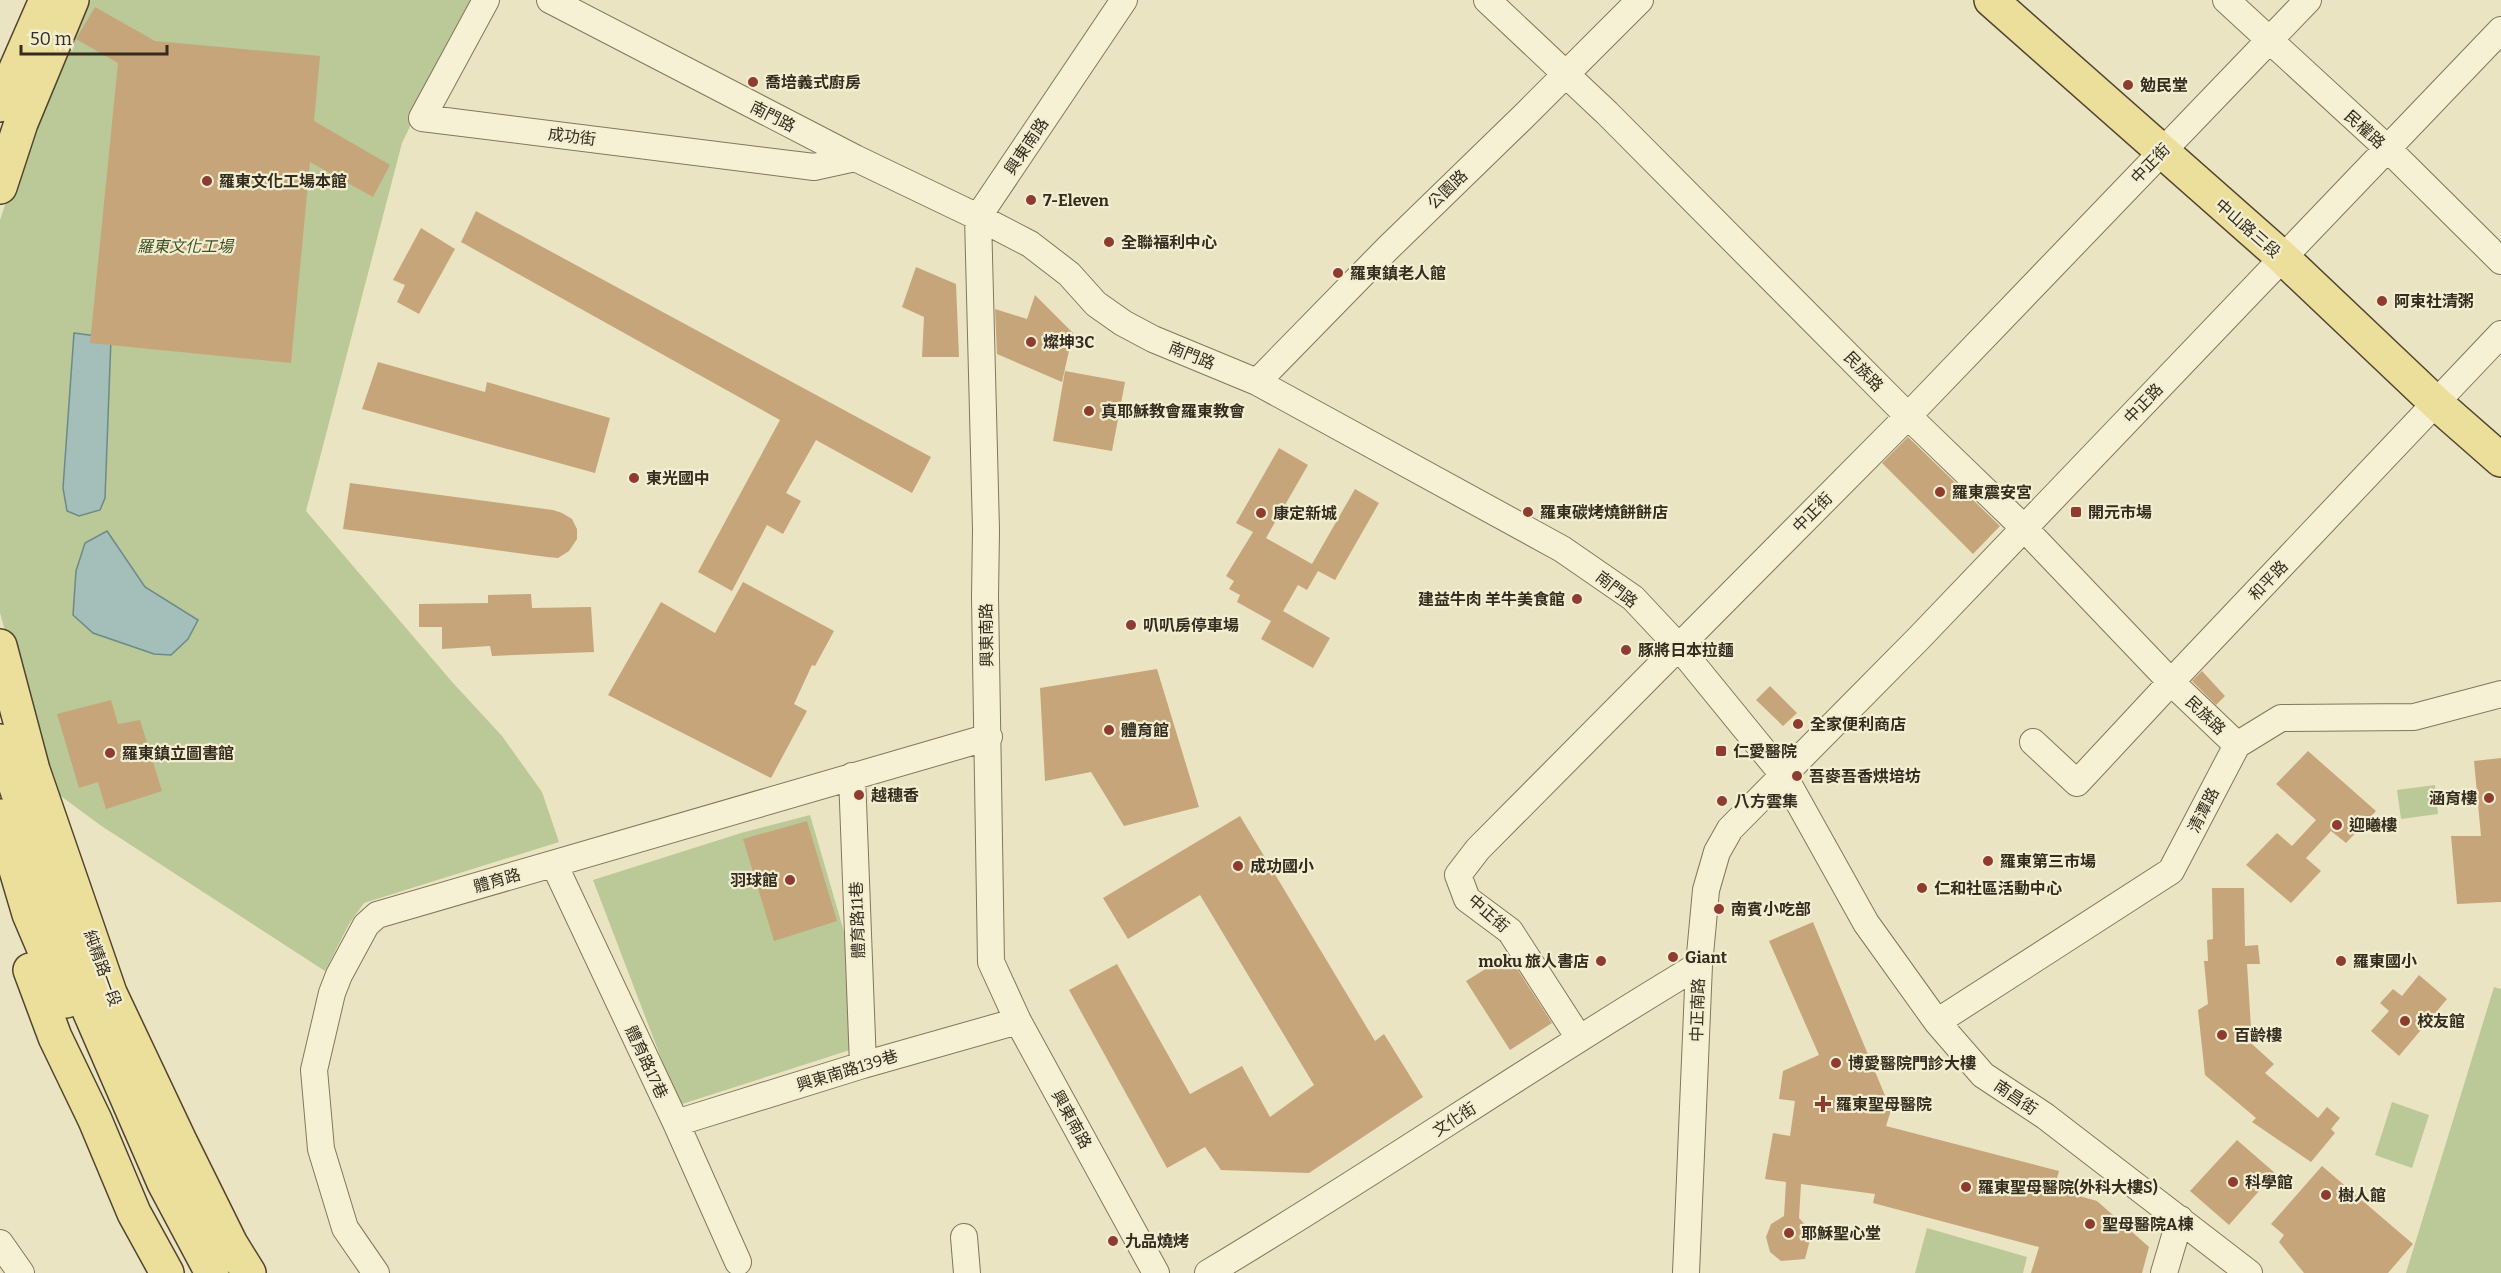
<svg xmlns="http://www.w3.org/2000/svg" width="2501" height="1273" font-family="Bitter,'Noto Sans TC',serif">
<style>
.green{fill:#bbc897}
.water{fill:#a4beba;stroke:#6c8b88;stroke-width:1.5}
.building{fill:#c7a57a}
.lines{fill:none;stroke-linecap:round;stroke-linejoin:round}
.minor-casing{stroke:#83765b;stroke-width:28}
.major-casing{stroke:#51442f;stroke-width:36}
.minor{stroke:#f6f1d5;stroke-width:26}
.major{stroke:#ecdf9c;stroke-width:33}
.poi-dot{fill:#8e3c2f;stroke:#f3eed1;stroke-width:2}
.labels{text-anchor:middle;stroke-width:4.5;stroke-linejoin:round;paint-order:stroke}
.poi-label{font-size:16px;font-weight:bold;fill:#342c1e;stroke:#f3eed1;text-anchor:start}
.street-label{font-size:16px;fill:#342c1e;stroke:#f3eed1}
.park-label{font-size:16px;font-style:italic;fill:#3f4f26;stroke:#f3eed1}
</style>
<rect width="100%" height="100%" fill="#ebe4c2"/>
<!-- green -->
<path class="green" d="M87 0H471L402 143 306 511 453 683 502 736 542 792 559 842 364 903 349 924 325 971 100 825 50 788 0 613V220L26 141Z
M2435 785 2438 814 2401 819 2397 790Z
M810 815 847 942 856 1048 679 1105 593 880 741 833Z
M2494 987 2501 989V1273H2406Z
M2392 1102 2429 1115 2412 1168 2375 1155Z
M1927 1228 2027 1257 2023 1273H1915Z"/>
<!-- water -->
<path class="water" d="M74 333 111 338 105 498 100 510 79 516 67 511 63 488Z
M107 531 145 587 198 620 188 639 171 655 154 654 93 633 73 615 76 571 85 543Z"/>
<!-- building -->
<path class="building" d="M95 7 155 41 320 56 314 121 390 165 373 197 310 162 291 363 90 343 118 63 76 39Z
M476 211 931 457 912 493 816 440 786 493 801 501 783 534 767 525 732 591 698 572 780 420 461 242Z
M421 228 455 249 419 314 397 302 405 285 393 280Z
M916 267 956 284 959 357H922L924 317 902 307Z
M1035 295 1073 333 1062 382 997 354 995 309 1027 319Z
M378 362 485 392 487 382 610 418 595 473 362 409Z
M1065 371 1125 382 1112 451 1053 441Z
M1908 437 2000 526 1973 554 1882 463Z
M1279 448 1308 465 1266 538 1312 564 1355 489 1379 503 1335 580 1318 571 1307 590 1298 585 1283 611 1330 638 1313 668 1261 639 1271 621 1237 602 1240 595 1229 589 1234 581 1226 576 1253 532 1236 523Z
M350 483 553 510 562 513 572 519 577 529V539L569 551 558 558 547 557 343 529Z
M743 582 834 631 815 666 812 665 794 704 807 711 771 778 608 695 661 602 715 633Z
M531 594 532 608 591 607 594 652 492 656 490 646 442 649V627H419V604L488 603V595Z
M1157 669 1199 807 1124 826 1091 772 1045 781 1040 688Z
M2202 671 2225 696 2216 705 2192 681Z
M1770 686 1797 713 1783 726 1756 700Z
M111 700 118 724 140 720 162 791 106 809 98 782 79 788 57 714Z
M2308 751 2376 811 2346 843 2331 831 2306 858 2321 871 2291 903 2246 865 2277 833 2292 846 2316 820 2276 784Z
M2501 758V902L2457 904 2451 836H2481L2474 761Z
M1240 816 1375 1041 1384 1034 1423 1097 1309 1173 1221 1170 1205 1147 1167 1168 1069 990 1117 964 1190 1094 1242 1066 1270 1117 1314 1085 1200 895 1128 939 1103 898Z
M807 821 837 921 774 941 743 839Z
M2212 888H2244L2245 946 2258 945 2260 964H2247L2252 1044 2274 1064 2265 1073 2318 1118 2327 1107 2340 1118 2331 1129 2335 1133 2311 1162 2252 1122 2256 1118 2205 1075 2198 1010 2208 1004 2204 961H2208L2207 940 2213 939Z
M1813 922 1891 1110 1886 1126 2059 1171 2054 1189 2097 1201 2149 1247 2142 1273H2031L2039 1247 1873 1203 1875 1194 1801 1184 1799 1218 1809 1229 1811 1236 1805 1259 1781 1261 1770 1252 1766 1237 1771 1224 1784 1216 1786 1182 1765 1179 1773 1133 1790 1136 1795 1101 1779 1099 1783 1071 1819 1055 1769 941Z
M1508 955 1552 1023 1510 1050 1466 981Z
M2419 975 2447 999 2399 1056 2371 1031 2389 1011 2380 1003 2393 989 2402 996Z
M2237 1140 2275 1173 2229 1225 2190 1191Z
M2322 1166 2413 1244 2388 1273H2304L2279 1242 2284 1235 2271 1224Z"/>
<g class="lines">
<defs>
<path id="minor" d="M486 0 422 118 814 167 855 158
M550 0 855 158 978 217 1030 244 1069 274 1096 304 1123 323 1153 339 1257 382 1562 549 1633 598 1678 646 1784 776 1866 923 1937 1022 1983 1075 2045 1116 2249 1273
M1124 0 978 217 986 530 985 597 991 962 1018 1021 1156 1273
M1487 0 1607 113 1908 416 2024 528 2171 682 2237 745
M2226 0 2387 148 2501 261
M1257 382 1388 248 1526 114 1640 0
M2033 742 2077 783 2171 682 2501 334
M852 776 863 1065
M554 864 676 1123 738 1262
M1937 1022 2171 871 2237 745 2281 718 2414 717 2501 694
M1579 1038 1510 931 1467 899 1458 875 1478 849 1908 416 2308 0
M676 1123 863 1065 1018 1021
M964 1237 967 1273
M0 1243 21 1273
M376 1273 345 1228 321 1149 314 1070 332 993 339 975 366 925 377 915 989 737
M1208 1273C1374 1174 1533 1064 1699 965
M1686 1273 1699 965 1706 890 1717 852 1730 829 1918 639 2501 30
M2164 1273 2180 1219"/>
<path id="major" d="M1991 0 2282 257 2436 403 2501 460
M0 105 46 0
M0 187 21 123 72 0
M0 646 33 770 110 993 180 1141 231 1244 249 1273
M0 741 54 898 87 1006 164 1183 212 1273
M0 816 29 914 66 1001
M30 970 55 1037 95 1120 134 1213 167 1273"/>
</defs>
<!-- minor casing -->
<use href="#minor" class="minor-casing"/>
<!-- major casing -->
<use href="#major" class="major-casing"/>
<!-- minor -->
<use href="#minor" class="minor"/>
<!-- major -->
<use href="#major" class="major"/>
</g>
<!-- markers -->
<g class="poi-dot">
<circle cx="753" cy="82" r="6"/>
<circle cx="2128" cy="85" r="6"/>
<circle cx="207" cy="181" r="6"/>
<circle cx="1031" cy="200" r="6"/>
<circle cx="1109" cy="242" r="6"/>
<circle cx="1338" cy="273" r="6"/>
<circle cx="2382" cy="301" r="6"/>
<circle cx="1031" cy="342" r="6"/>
<circle cx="1089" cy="411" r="6"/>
<circle cx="634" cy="478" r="6"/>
<circle cx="1940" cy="492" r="6"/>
<circle cx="1528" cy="512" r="6"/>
<rect x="2070" y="506" width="12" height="12" rx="3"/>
<circle cx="1261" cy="513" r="6"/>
<circle cx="1577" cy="599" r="6"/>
<circle cx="1131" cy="625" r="6"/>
<circle cx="1626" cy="650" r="6"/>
<circle cx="1798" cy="724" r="6"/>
<circle cx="1109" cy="730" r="6"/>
<rect x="1715" y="745" width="12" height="12" rx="3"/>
<circle cx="110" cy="753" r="6"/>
<circle cx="1797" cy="776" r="6"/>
<circle cx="859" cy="795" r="6"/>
<circle cx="2489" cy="798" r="6"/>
<circle cx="1722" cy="801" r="6"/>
<circle cx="2337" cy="825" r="6"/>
<circle cx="1988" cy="861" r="6"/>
<circle cx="1238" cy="866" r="6"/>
<circle cx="790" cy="880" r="6"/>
<circle cx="1922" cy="888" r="6"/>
<circle cx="1719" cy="909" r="6"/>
<circle cx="1673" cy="957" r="6"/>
<circle cx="1601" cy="961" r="6"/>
<circle cx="2341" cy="961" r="6"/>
<circle cx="2405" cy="1021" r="6"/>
<circle cx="2222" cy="1035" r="6"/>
<circle cx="1836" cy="1063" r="6"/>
<path d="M1820 1095h6v6h6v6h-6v6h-6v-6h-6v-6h6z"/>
<circle cx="2233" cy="1182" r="6"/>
<circle cx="1966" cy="1187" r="6"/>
<circle cx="2326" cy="1195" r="6"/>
<circle cx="2090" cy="1224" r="6"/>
<circle cx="1789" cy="1233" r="6"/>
<circle cx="1113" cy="1241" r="6"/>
</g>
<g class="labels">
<!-- poi labels -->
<g class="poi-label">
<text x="765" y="88">喬培義式廚房</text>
<text x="2140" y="91">勉民堂</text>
<text x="219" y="187">羅東文化工場本館</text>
<text x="1043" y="206">7-Eleven</text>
<text x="1121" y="248">全聯福利中心</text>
<text x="1350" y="279">羅東鎮老人館</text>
<text x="2394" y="307">阿束社清粥</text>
<text x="1043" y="348">燦坤3C</text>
<text x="1101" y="417">真耶穌教會羅東教會</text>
<text x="646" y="484">東光國中</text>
<text x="1952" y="498">羅東震安宮</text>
<text x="1540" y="518">羅東碳烤燒餅餅店</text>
<text x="2088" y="518">開元市場</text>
<text x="1273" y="519">康定新城</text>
<text x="1565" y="605" text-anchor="end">建益牛肉 羊牛美食館</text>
<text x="1143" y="631">叭叭房停車場</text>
<text x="1638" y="656">豚將日本拉麵</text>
<text x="1810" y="730">全家便利商店</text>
<text x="1121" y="736">體育館</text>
<text x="1733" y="757">仁愛醫院</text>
<text x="122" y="759">羅東鎮立圖書館</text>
<text x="1809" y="782">吾麥吾香烘培坊</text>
<text x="871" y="801">越穗香</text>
<text x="2477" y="804" text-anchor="end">涵育樓</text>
<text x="1734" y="807">八方雲集</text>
<text x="2349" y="831">迎曦樓</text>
<text x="2000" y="867">羅東第三市場</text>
<text x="1250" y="872">成功國小</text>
<text x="778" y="886" text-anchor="end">羽球館</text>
<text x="1934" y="894">仁和社區活動中心</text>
<text x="1731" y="915">南賓小吃部</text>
<text x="1685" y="963">Giant</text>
<text x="1589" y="967" text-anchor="end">moku 旅人書店</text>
<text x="2353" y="967">羅東國小</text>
<text x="2417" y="1027">校友館</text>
<text x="2234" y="1041">百齡樓</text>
<text x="1848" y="1069">博愛醫院門診大樓</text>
<text x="1836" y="1110">羅東聖母醫院</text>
<text x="2245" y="1188">科學館</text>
<text x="1978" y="1193">羅東聖母醫院(外科大樓S)</text>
<text x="2338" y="1201">樹人館</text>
<text x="2102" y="1230">聖母醫院A棟</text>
<text x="1801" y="1239">耶穌聖心堂</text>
<text x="1125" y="1247">九品燒烤</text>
</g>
<!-- street labels -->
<g class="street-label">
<text transform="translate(773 116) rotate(27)" y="6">南門路</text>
<text transform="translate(2365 129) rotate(42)" y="6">民權路</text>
<text transform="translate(572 136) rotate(7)" y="6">成功街</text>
<text transform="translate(1026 146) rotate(-56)" y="6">興東南路</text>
<text transform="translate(2150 163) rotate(-46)" y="6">中正街</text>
<text transform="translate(1447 189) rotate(-44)" y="6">公園路</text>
<text transform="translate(2248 228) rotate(41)" y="6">中山路三段</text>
<text transform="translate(1192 355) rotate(22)" y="6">南門路</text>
<text transform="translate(1864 371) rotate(46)" y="6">民族路</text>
<text transform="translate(2143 403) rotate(-46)" y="6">中正路</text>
<text transform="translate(1812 512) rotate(-45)" y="6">中正街</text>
<text transform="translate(2268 580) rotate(-46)" y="6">和平路</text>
<text transform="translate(1617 589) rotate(38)" y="6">南門路</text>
<text transform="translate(986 635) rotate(-91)" y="6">興東南路</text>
<text transform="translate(2206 715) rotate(44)" y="6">民族路</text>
<text transform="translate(2203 810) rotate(-63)" y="6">清潭路</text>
<text transform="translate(497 880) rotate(-16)" y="6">體育路</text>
<text transform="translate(1489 913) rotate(41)" y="6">中正街</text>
<text transform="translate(857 920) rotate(-92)" y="6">體育路11巷</text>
<text transform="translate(103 968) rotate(70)" y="6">純精路一段</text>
<text transform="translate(1697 1010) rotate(-88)" y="6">中正南路</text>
<text transform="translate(647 1062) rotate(65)" y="6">體育路17巷</text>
<text transform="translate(847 1070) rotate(-17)" y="6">興東南路139巷</text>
<text transform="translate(2016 1097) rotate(34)" y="6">南昌街</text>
<text transform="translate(1072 1119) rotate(61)" y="6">興東南路</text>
<text transform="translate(1454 1119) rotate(-33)" y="6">文化街</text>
</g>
<!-- park labels -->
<g class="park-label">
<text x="185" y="252">羅東文化工場</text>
</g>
</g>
<!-- scale -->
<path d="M21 45v9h146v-9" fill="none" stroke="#342c1e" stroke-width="3"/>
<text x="30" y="45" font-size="18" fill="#342c1e" stroke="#f3eed1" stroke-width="4.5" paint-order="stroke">50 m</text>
</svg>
